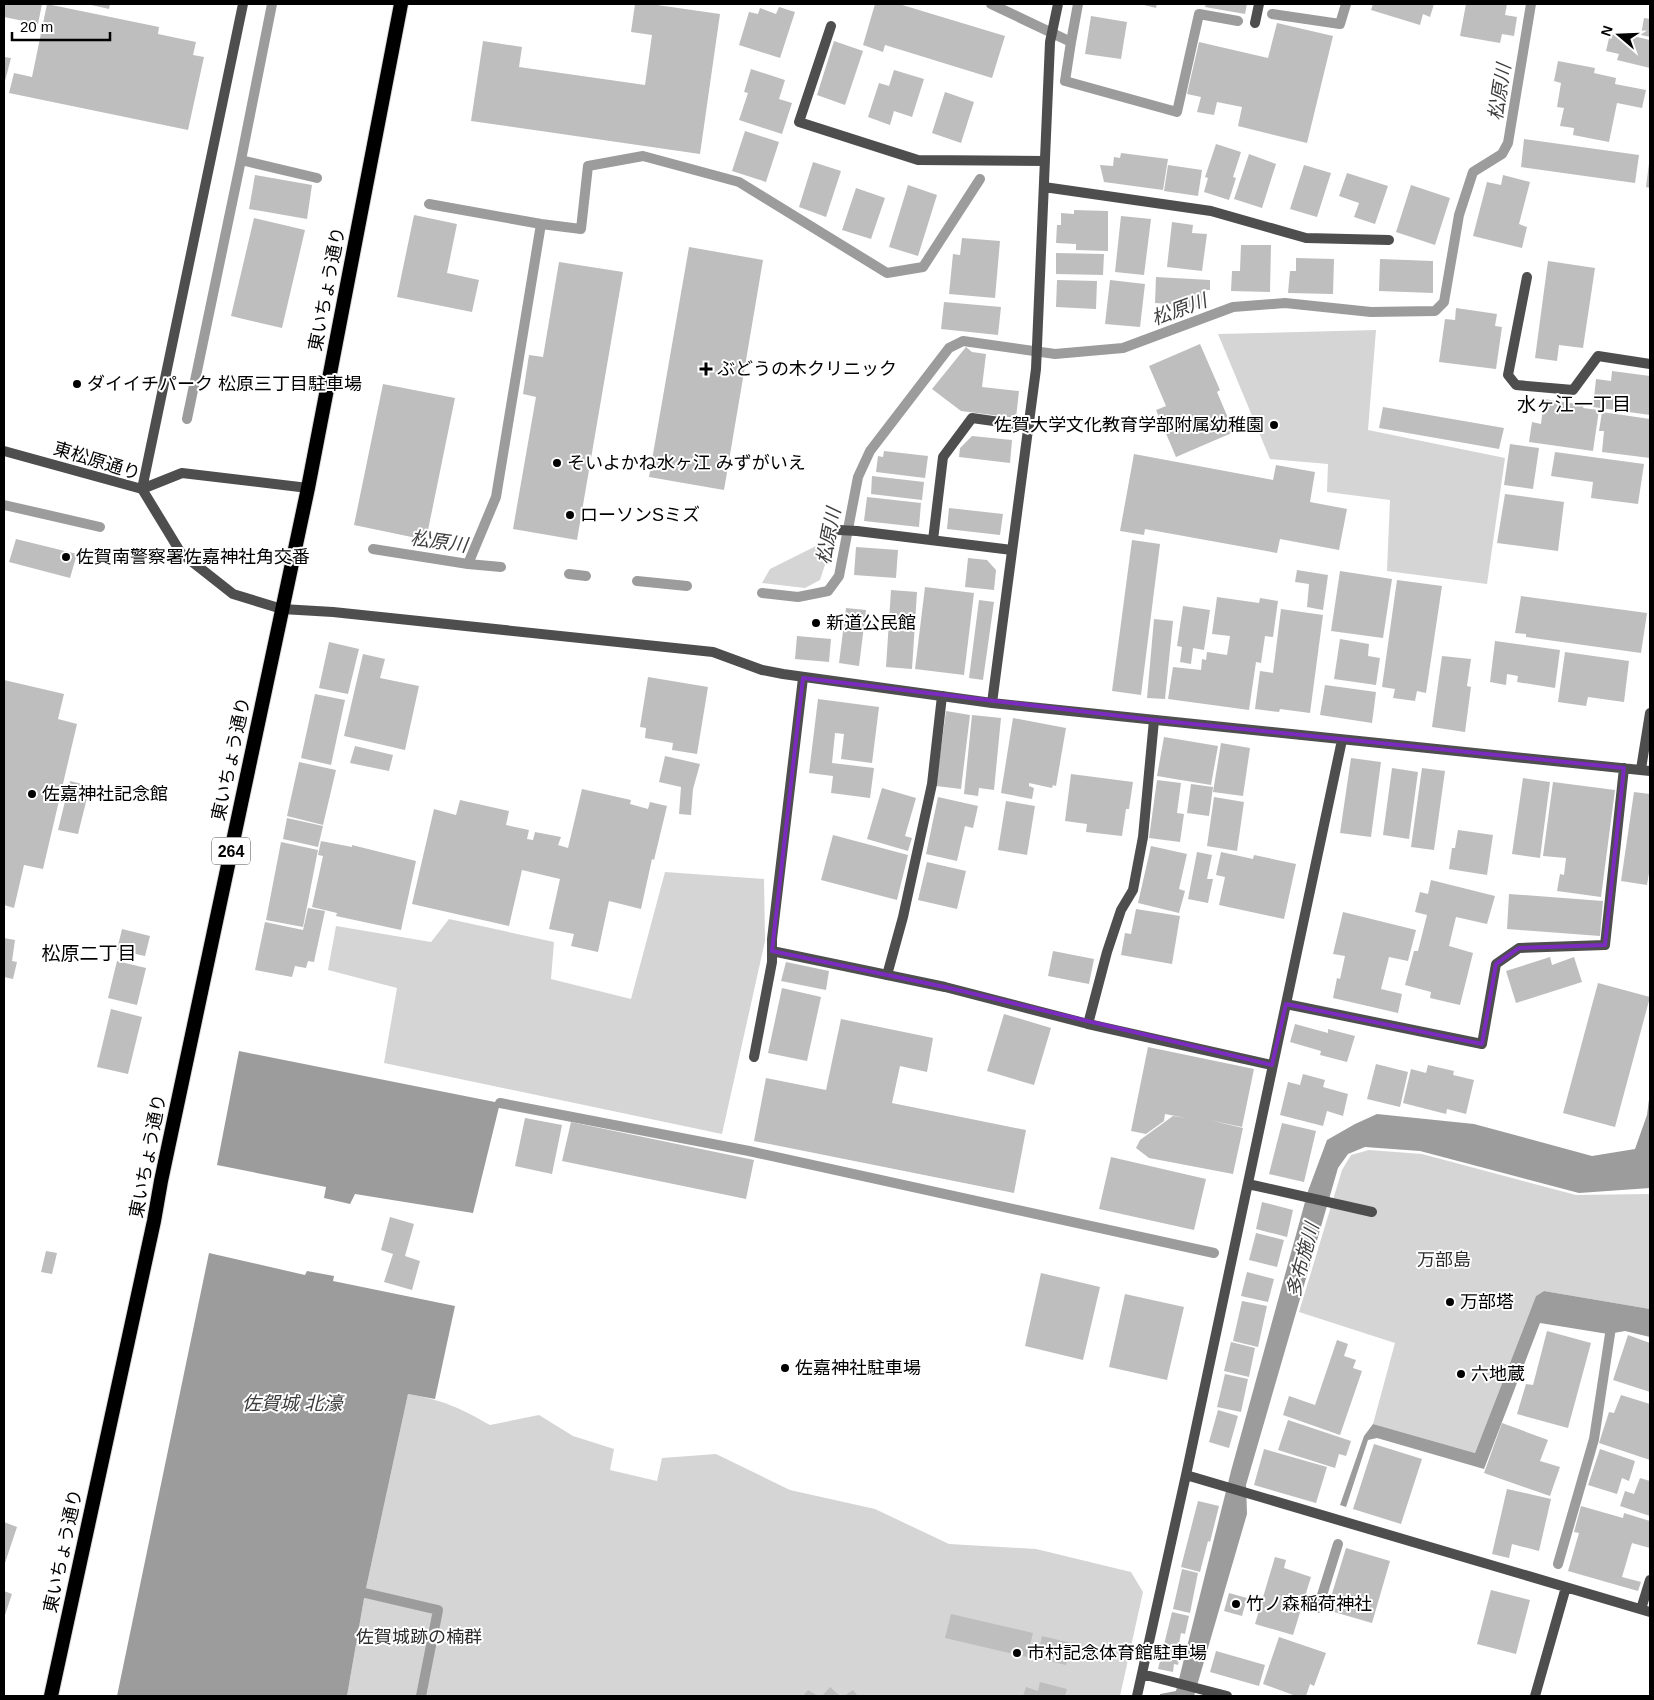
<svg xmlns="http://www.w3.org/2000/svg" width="1654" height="1700" font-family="Helvetica,'Noto Sans JP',sans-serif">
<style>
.green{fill:#d5d5d5}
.water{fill:#9c9c9c}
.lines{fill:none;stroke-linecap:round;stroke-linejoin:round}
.stream{stroke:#9c9c9c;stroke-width:10}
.building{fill:#bebebe}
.trunk-casing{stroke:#dbdbdb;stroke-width:16}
.service{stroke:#4e4e4e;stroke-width:10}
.pedestrian{stroke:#4e4e4e;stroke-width:10}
.minor{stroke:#4e4e4e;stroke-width:10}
.trunk{stroke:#000;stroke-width:14}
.marked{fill:none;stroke:#7b2cbf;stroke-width:4;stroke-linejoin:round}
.poi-dot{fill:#000;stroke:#fff;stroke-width:2}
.labels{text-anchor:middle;stroke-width:4;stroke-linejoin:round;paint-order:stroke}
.shield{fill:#fff;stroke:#4c4c4c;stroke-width:1}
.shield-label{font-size:16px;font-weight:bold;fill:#000}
.street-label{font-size:18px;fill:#000;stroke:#fff}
.poi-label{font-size:18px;fill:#000;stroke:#fff;text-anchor:start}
.park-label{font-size:18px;fill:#2c2c2c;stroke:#fff}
.water-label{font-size:19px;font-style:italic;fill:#3d3d3d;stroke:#fff}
.neighbourhood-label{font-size:19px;fill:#000;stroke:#fff}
</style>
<rect width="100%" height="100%" fill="#fff"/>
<!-- green -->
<path class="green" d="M1376 330 1368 430 1505 458 1487 584 1387 571 1390 500 1327 492 1328 464 1270 459 1218 334Z
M834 537 820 580 805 588 762 583 770 569Z
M665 872 764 879 765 941 722 1134 384 1063 397 988 328 970 336 926 431 942 449 919 554 942 551 979 631 999Z
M1369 1150 1422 1154 1576 1195 1650 1194V1309L1544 1291 1536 1296 1475 1453 1373 1424 1395 1343 1299 1312 1342 1170 1351 1155Z
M408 1394C443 1400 460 1408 490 1425L539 1415 573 1436 614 1449 610 1470 657 1481 662 1458 716 1454 790 1490 875 1509 949 1544 1036 1549 1131 1572 1143 1592 1120 1696H347L365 1593Z"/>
<!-- water -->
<path class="water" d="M239 1051 500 1103 473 1213 355 1194 350 1204 324 1198 326 1187 217 1165Z
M1650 1092V1188L1579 1193 1420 1151 1365 1147 1348 1154 1338 1168 1246 1485 1247 1514 1194 1696H1160V1694L1176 1691 1231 1471 1308 1191 1327 1140 1355 1124 1377 1114 1474 1124 1592 1156 1635 1149 1647 1115Z
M209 1253 305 1275 307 1271 334 1276 333 1281 455 1306 435 1399 408 1394 365 1593 347 1696H117Z
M1544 1291 1650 1309V1337L1625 1331 1608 1334 1540 1323 1484 1469 1377 1438 1368 1440 1346 1507 1340 1505 1364 1436 1373 1424 1475 1453 1536 1296Z"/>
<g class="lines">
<!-- stream -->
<path class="stream" d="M991 4 1071 42 1078 4
M1272 14 1340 24 1346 4
M1071 42 1065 81 1177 112 1199 14 1238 21
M241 160 317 178
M429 204 541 224 581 229 588 166 643 156 739 182 887 273 923 267 980 179
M187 419 241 160 272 4
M4 505 100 527
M373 549 468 564 501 567
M468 564 496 497 541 224
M569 574 586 576
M637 581 687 586
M762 593 798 597 828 591 839 576 858 477 870 451 949 348 963 341 1055 354 1123 348 1233 307 1285 303 1371 312 1435 311 1444 302 1459 215 1473 172 1502 154 1508 143 1531 4
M500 1103 749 1151 1214 1253
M1558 1564 1594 1439 1612 1321
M365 1593 438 1610 421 1696
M1318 1608 1338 1544"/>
</g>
<!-- building -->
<path class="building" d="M4 4H42L38 24 4 17Z
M47 4 159 27 158 34 196 42 193 55 204 57 188 130 9 93 14 73 32 77Z
M87 4H110L109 9Z
M635 4H650L720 14 700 154 471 121 483 41 522 47 519 67 645 85 652 35 631 32Z
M875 4H899L1005 36 992 78 885 45 883 52 863 45Z
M1140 4H1157L1156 8Z
M1206 4H1247L1245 14 1205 7Z
M1373 4H1434L1430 17 1423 14 1420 25 1371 10Z
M1466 4H1507L1505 15 1517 17 1514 36 1502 34 1500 43 1460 36Z
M779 7 795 12 780 58 739 45 749 12 758 14 760 8 776 14Z
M1091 16 1127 22 1121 59 1085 54Z
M1644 18 1650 19V37L1641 35Z
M1277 23 1333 36 1307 143 1238 126 1242 107 1217 102 1214 115 1197 112 1201 97 1187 94 1199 42 1268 58Z
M1610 34 1623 37 1624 34 1650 40V68L1617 60 1619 54 1606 51Z
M834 41 863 51 845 105 817 95Z
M4 57 11 58 4 85Z
M1558 61 1595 68 1594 73 1616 78 1615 84 1646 90 1642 108 1617 103 1609 142 1573 135 1574 128 1560 126 1564 108 1557 107 1561 83 1554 81Z
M751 69 785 80 779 99 792 103 782 134 739 120 748 93 744 92Z
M894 70 924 79 912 117 894 111 890 125 868 117 879 83 889 86Z
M945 92 974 102 961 143 932 133Z
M745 131 779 142 766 182 732 171Z
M1524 139 1639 155 1635 183 1521 167Z
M1216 144 1241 152 1233 177 1236 178 1229 200 1204 192 1208 178 1205 177Z
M1121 153 1168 159 1163 190 1104 182 1100 165 1113 166 1114 157 1120 158Z
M1249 154 1276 164 1262 208 1234 199Z
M813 162 841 171 826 217 799 207Z
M1649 163H1650V188L1646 187Z
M1168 165 1202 170 1198 196 1164 191Z
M1304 165 1331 173 1317 217 1290 209Z
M1347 173 1388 186 1375 224 1354 217 1359 203 1339 196Z
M255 175 312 185 307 219 249 209Z
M1503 175 1530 182 1519 224 1527 227 1522 248 1473 236 1487 182 1501 185Z
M908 185 937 195 918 256 889 247Z
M1411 185 1450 198 1435 245 1396 232Z
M856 188 885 198 871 239 842 230Z
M1074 210 1108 211V251L1076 250V244L1056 243 1057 225H1061V213L1074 214Z
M414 215 457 224 447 273 479 280 472 312 397 297Z
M1121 216 1151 219 1144 275 1115 272Z
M254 218 305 230 282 328 231 316Z
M1172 222 1193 225 1192 233 1207 234 1202 271 1167 267Z
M962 238 1000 241 995 298 949 294 953 254 960 255Z
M1241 245H1271L1270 292 1231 291 1232 271H1240Z
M689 247 763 260 724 490 649 477Z
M1056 253 1104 254 1103 275 1056 274Z
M1296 258 1334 259 1333 294 1288 293 1290 271H1296Z
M1380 259 1433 261V293L1379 291Z
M1548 261 1595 268 1583 348 1559 345 1557 361 1535 358Z
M559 262 623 272 577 540 513 529 536 397 523 394 529 355 543 357Z
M1156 277 1210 280V290H1203L1202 308 1171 306V304L1155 303Z
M1057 280 1097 281 1096 309 1056 307Z
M1110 280 1145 284 1140 327 1105 324Z
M944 302 1001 307 998 335 941 329Z
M1456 308 1497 314 1495 326 1502 327 1496 369 1439 362 1445 319 1455 320Z
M1200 344 1220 390 1217 392 1234 432 1176 457 1156 410 1166 406 1149 366Z
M966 347 972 352 986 354 982 387 1019 391 1016 418 961 411 932 389Z
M1612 371 1650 376V415L1593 407 1596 379 1611 381Z
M383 384 455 398 426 540 354 525Z
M1544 399 1584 405 1583 408 1599 410 1593 451 1529 442 1532 422 1541 424Z
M1383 407 1504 428 1499 449 1379 428Z
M1602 412 1650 419V458L1602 452 1604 431H1599Z
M972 436 1012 440 1010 463 959 457 960 448Z
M1510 444 1539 448 1533 489 1504 485Z
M884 451 928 456 925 478 876 472 878 456 883 457Z
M1555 452 1644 464 1638 504 1591 498 1593 482 1551 476Z
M1134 454 1273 480 1276 465 1315 472 1310 502 1347 509 1339 550 1280 539 1277 553 1145 529 1144 535 1120 531Z
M872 476 924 482 922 500 871 494Z
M1505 494 1564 502 1558 551 1497 543Z
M867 497 921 503 919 527 864 521Z
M949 508 1003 514 1000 535 947 529Z
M16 539 77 554 70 578 9 562Z
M1132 540 1160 544 1141 695 1112 691Z
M856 547 898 550 896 578 854 575Z
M968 558 987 560 996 570 994 590 965 587Z
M1297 570 1328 575 1323 610 1307 607 1309 584 1295 582Z
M1340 571 1392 579 1383 638 1331 631Z
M1397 580 1442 586 1426 693 1417 691 1415 701 1393 698 1395 689 1382 687Z
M925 587 974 593 964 675 915 669Z
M891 590 917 592 912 669 886 667Z
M1521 596 1647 613 1641 653 1526 637V634L1515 633Z
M1217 597 1259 603 1260 598 1278 601 1273 637 1265 636 1261 663 1256 662 1249 710 1168 699 1173 667 1201 670 1202 659 1206 660 1207 652 1227 655 1230 636 1212 634Z
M979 600 994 602 983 680 969 678Z
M1183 606 1210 610 1204 650 1193 648 1191 664 1180 662 1182 647 1177 646Z
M846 608 866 610 859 666 839 663Z
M1281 609 1323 615 1310 713 1280 709 1279 712 1255 709 1260 671 1273 673Z
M1154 619 1173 621 1165 699 1147 698Z
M797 636 831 639 829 662 795 659Z
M1340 639 1369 644 1368 656 1380 658 1376 685 1334 679Z
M1495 641 1560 650 1555 688 1517 682 1518 676 1507 674 1506 685 1490 682Z
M329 642 359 649 348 694 319 688Z
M1565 652 1629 661 1624 702 1588 697 1586 706 1558 702Z
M363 654 385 659 380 678 419 686 405 750 344 736Z
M1442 656 1471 659 1467 686 1471 687 1465 732 1432 727Z
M648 677 708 687 697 754 672 750 673 743 645 738 646 728 640 727Z
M4 680 64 694 58 719 77 724 43 869 24 865 14 908 4 905Z
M1325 685 1376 692 1372 723 1320 715Z
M315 694 345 700 331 765 301 758Z
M818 699 879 707 872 763 841 759 844 734 835 733 832 763 874 768 870 798 831 793 833 776 809 773Z
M946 711 970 715 961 789 936 786Z
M972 715 1001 718 994 790 979 788 978 796 964 794Z
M1013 718 1066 728 1056 786 1053 785 1052 788 1029 783V786L1034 788 1032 799 1001 793Z
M1164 737 1218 746 1211 785 1157 776Z
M1221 743 1250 748 1243 796 1213 792Z
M355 746 393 755 389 771 350 763Z
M665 756 700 764 693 789 691 815 679 814 681 787 659 782Z
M1351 758 1381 762 1371 837 1340 833Z
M299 762 336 770 323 825 287 816Z
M1392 768 1418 772 1409 839 1383 835Z
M1422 768 1445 771 1434 850 1411 847Z
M1071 774 1133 782 1129 809H1126L1122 836 1086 832 1087 824 1065 821Z
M1523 778 1550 782 1540 858 1512 854Z
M1157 780 1181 783 1177 813 1184 814 1180 842 1149 838Z
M70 781 90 786 78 834 58 830Z
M1553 782 1615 790 1601 897 1557 891 1560 874 1564 875 1566 858 1543 856Z
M1191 784 1213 787 1209 816 1187 813Z
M882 788 916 798 905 836 912 838 908 851 867 839Z
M582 789 631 800 630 804 648 809 650 802 667 806 654 860 652 859 641 909 609 901 598 952 571 946 574 934 549 929 560 879 522 870 509 926 412 904 434 809 456 815 460 800 509 811 506 825 529 830 527 839 533 840 535 832 561 837 558 845 568 848Z
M1634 792 1650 794V873H1649L1647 885 1621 881Z
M938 797 978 806 973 828 965 826 957 861 926 854Z
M1214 797 1244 802 1237 851 1207 846Z
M1006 801 1035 806 1027 855 998 850Z
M287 818 323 826 318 847 283 839Z
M1458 830 1493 835 1487 875 1449 869 1452 848H1455Z
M833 835 908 855 897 900 821 880Z
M321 841 352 847V845L416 861 401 930 336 916 337 913 312 907 323 856 318 855Z
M281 842 318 850 303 927 266 920Z
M1151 846 1187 854 1179 889 1185 891 1179 913 1138 903Z
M1197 852 1212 855 1207 879H1213L1208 903 1188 899Z
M1221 852 1253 859 1254 855 1296 864 1284 919 1219 905 1225 877 1216 875Z
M927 862 966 871 957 909 918 900Z
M1431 880 1495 896 1487 924 1456 917 1449 946 1473 953 1460 1005 1430 998 1431 992 1405 985 1414 951H1418L1427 915 1415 912 1420 892 1428 894Z
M1509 894 1603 901 1600 936 1507 929Z
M308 908 325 911 314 962 308 961 306 968 295 966 292 977 255 970 265 922 303 930Z
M1136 909 1180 916 1172 964 1121 955 1125 933 1131 934Z
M1343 912 1416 930 1408 961 1389 957 1381 989 1402 994 1398 1013 1333 998 1337 978 1340 979 1345 956 1333 954Z
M122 929 150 936 145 956 117 950Z
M4 938 15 940 12 961 17 962 13 979 4 977Z
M1053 951 1094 959 1089 984 1048 976Z
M1550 957 1552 965 1574 957 1582 982 1516 1003 1506 971Z
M117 961 146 968 137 1005 108 998Z
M786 962 829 971 826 990 781 981Z
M1598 983 1650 997 1615 1127 1563 1113Z
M782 988 821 997 807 1061 768 1053Z
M111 1009 142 1017 128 1074 97 1067Z
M1004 1014 1051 1028 1034 1085 987 1071Z
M841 1019 933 1038 927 1072 900 1066 892 1103 1026 1130 1014 1193 754 1141 766 1078 826 1090Z
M1295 1024 1328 1033V1029L1355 1036 1347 1062 1320 1055 1321 1051 1290 1042Z
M1148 1047 1254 1069 1242 1127 1209 1120 1243 1128 1233 1174 1149 1158 1136 1148 1140 1140 1173 1116 1186 1118 1165 1114 1164 1121 1146 1134 1131 1131Z
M1376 1064 1408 1072 1400 1107 1367 1099Z
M1428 1065 1454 1071 1453 1075 1474 1080 1466 1114 1447 1109 1446 1114 1403 1103 1411 1069 1426 1073Z
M1303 1074 1325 1080 1323 1087 1348 1094 1343 1116 1327 1111 1323 1126 1280 1115 1288 1082 1300 1085Z
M525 1118 562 1125 552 1174 515 1166Z
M571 1122 754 1160 746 1199 562 1161Z
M1282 1123 1316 1131 1304 1182 1269 1174Z
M1111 1157 1206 1179 1194 1230 1099 1209Z
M1262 1202 1293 1210 1287 1237 1256 1229Z
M390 1217 414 1224 405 1256 420 1261 412 1290 384 1282 393 1254 381 1250Z
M1256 1233 1284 1240 1277 1267 1249 1260Z
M46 1251 57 1253 52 1274 41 1272Z
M1247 1272 1274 1279 1268 1302 1241 1296Z
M1041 1273 1100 1287 1083 1360 1025 1346Z
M1125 1294 1184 1307 1167 1380 1109 1367Z
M1242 1301 1267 1306 1258 1347 1233 1341Z
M1547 1331 1591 1343 1568 1428 1517 1414 1526 1384 1533 1385Z
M1628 1335 1650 1343V1392L1613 1380Z
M1337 1340 1348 1344 1344 1356 1356 1360 1353 1368 1362 1371 1340 1435 1283 1415 1289 1396 1315 1405Z
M1231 1342 1255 1348 1249 1377 1224 1371Z
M1225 1374 1248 1379 1241 1412 1217 1407Z
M1621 1395 1650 1404V1460L1599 1443 1609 1412 1614 1413Z
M1218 1410 1238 1416 1229 1448 1209 1442Z
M1288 1420 1351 1441 1346 1456 1339 1454 1335 1468 1278 1450Z
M1502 1423 1548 1440 1540 1461 1560 1467 1550 1496 1484 1473Z
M1374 1444 1422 1459 1401 1524 1353 1509Z
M1264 1449 1327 1467 1316 1503 1254 1485Z
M1600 1449 1635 1461 1629 1481 1622 1478 1617 1494 1588 1485Z
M1640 1478 1650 1481V1516L1620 1506 1625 1491 1634 1494Z
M1507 1489 1551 1499 1539 1551 1512 1544 1509 1558 1492 1554Z
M1198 1501 1219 1506 1210 1542 1208 1541 1200 1572 1181 1567Z
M1581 1506 1623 1518 1624 1513 1650 1521 1649 1533H1650V1548L1632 1543 1622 1577 1641 1582 1638 1591 1568 1571 1579 1533 1574 1532Z
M4 1522 17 1527 4 1566Z
M1346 1548 1390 1561 1372 1623 1327 1610Z
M1275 1557 1286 1560 1284 1568 1311 1577 1293 1635 1255 1624Z
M1182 1569 1198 1573 1190 1613 1173 1609Z
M1491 1590 1530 1600 1516 1654 1477 1644Z
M4 1591 12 1594 4 1618Z
M1229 1593 1247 1598 1242 1616 1224 1611Z
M1172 1612 1189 1616 1185 1634 1181 1633 1178 1649H1181L1178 1665 1174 1664 1173 1672 1158 1669Z
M951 1614 1033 1633 1027 1657 945 1638Z
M1042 1636 1071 1643 1066 1665 1037 1658Z
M1279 1637 1326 1653 1314 1686 1310 1684 1306 1696H1296L1263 1684Z
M1216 1651 1265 1665 1259 1686 1210 1672Z
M1040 1682 1067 1689 1065 1696H1023L1026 1687 1038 1691Z
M830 1687 840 1696H822Z
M808 1690 818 1696H803Z
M853 1690 858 1696H844Z"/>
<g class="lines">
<defs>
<path id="trunk" d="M51 1696 154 1221 161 1181 308 488 401 4"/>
</defs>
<!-- trunk casing -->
<use href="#trunk" class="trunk-casing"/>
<!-- service -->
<path class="service" d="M1255 23 1259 4
M887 975 903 917 932 784 942 696
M1088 1024 1107 952 1121 910 1133 890 1143 837 1154 720"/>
<!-- pedestrian -->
<path class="pedestrian" d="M839 530 857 531"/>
<!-- minor -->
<path class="minor" d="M831 26 799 122 918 160 1045 161
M1044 187 1211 211 1306 238 1389 240
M1527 277 1508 375 1516 385 1573 390 1598 356 1650 364
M4 451 142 489 181 553 233 594 282 609 333 612 713 652 762 670 783 674 992 703 1650 771
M142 489 243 4
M142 489 182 473 308 488
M857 531 1012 550
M933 540 943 457 972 418 1029 426
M992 703 1036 369 1050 42 1058 4
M1641 769 1650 713
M772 951 945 987 1088 1024 1272 1065
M1286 1004 1482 1044 1496 964 1519 948 1605 945 1624 768
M754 1057 772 962V939L803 678
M1248 1184 1372 1212
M1186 1475 1650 1612
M1641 1609 1650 1580
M1142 1674 1227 1696
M1137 1696 1186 1475 1342 740
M1535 1696 1566 1587"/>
<!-- trunk -->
<use href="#trunk" class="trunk"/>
</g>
<!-- marked area -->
<path class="marked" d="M803 678 1154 720 1624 768 1605 945 1519 948 1496 964 1482 1044 1286 1004 1272 1065 945 987 772 951Z"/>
<!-- markers -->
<g class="poi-dot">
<path d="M703.5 361.5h5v5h5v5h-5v5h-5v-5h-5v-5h5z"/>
<circle cx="77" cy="384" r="5"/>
<circle cx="1274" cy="425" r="5"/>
<circle cx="557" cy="463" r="5"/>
<circle cx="570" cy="515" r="5"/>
<circle cx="66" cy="557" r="5"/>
<circle cx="816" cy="623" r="5"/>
<circle cx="32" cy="794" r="5"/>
<circle cx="1450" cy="1302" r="5"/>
<circle cx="785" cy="1368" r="5"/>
<circle cx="1461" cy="1374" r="5"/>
<circle cx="1236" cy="1604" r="5"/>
<circle cx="1017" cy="1653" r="5"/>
</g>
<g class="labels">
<!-- shield labels -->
<rect class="shield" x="212" y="837.5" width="38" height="27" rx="4"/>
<g class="shield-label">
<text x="231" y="857">264</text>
</g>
<!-- street labels -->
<g class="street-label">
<text transform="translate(327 289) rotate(-79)" y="6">東いちょう通り</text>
<text transform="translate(97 461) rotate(17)" y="6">東松原通り</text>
<text transform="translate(231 759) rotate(-78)" y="6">東いちょう通り</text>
<text transform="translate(148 1156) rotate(-79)" y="6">東いちょう通り</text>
<text transform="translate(63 1551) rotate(-78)" y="6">東いちょう通り</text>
</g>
<!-- poi labels -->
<g class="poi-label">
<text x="717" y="375">ぶどうの木クリニック</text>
<text x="87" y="390">ダイイチパーク 松原三丁目駐車場</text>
<text x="1264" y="431" text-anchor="end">佐賀大学文化教育学部附属幼稚園</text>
<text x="567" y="469">そいよかね水ヶ江 みずがいえ</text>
<text x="580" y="521">ローソンSミズ</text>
<text x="76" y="563">佐賀南警察署佐嘉神社角交番</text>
<text x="826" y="629">新道公民館</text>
<text x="42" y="800">佐嘉神社記念館</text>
<text x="1460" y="1308">万部塔</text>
<text x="795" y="1374">佐嘉神社駐車場</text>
<text x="1471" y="1380">六地蔵</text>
<text x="1246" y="1610">竹ノ森稲荷神社</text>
<text x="1027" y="1659">市村記念体育館駐車場</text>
</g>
<!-- park labels -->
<g class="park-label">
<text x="1444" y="1266">万部島</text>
<text x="419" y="1643">佐賀城跡の楠群</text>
</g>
<!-- water labels -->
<g class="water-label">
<text transform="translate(1499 92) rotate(-81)" y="7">松原川</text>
<text transform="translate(1179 309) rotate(-20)" y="7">松原川</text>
<text transform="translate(828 536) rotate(-79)" y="7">松原川</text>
<text transform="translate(439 541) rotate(8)" y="7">松原川</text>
<text transform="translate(1302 1260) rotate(-75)" y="7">多布施川</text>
<text x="292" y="1410">佐賀城 北濠</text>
</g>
<!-- neighbourhood labels -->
<g class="neighbourhood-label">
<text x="1574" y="411">水ヶ江一丁目</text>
<text x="89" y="960">松原二丁目</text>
</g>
</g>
<!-- border -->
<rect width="1654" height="1700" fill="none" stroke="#000000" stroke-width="10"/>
<!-- north arrow -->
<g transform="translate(1619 35) rotate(289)" stroke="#ffffff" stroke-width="4" paint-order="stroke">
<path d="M0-4L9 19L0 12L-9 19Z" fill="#000000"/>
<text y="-8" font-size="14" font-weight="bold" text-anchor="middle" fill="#000000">N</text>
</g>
<!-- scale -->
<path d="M12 32v8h98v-8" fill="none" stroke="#000000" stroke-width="2.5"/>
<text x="20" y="32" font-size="15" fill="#000000" stroke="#ffffff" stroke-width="4" paint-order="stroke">20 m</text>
</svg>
